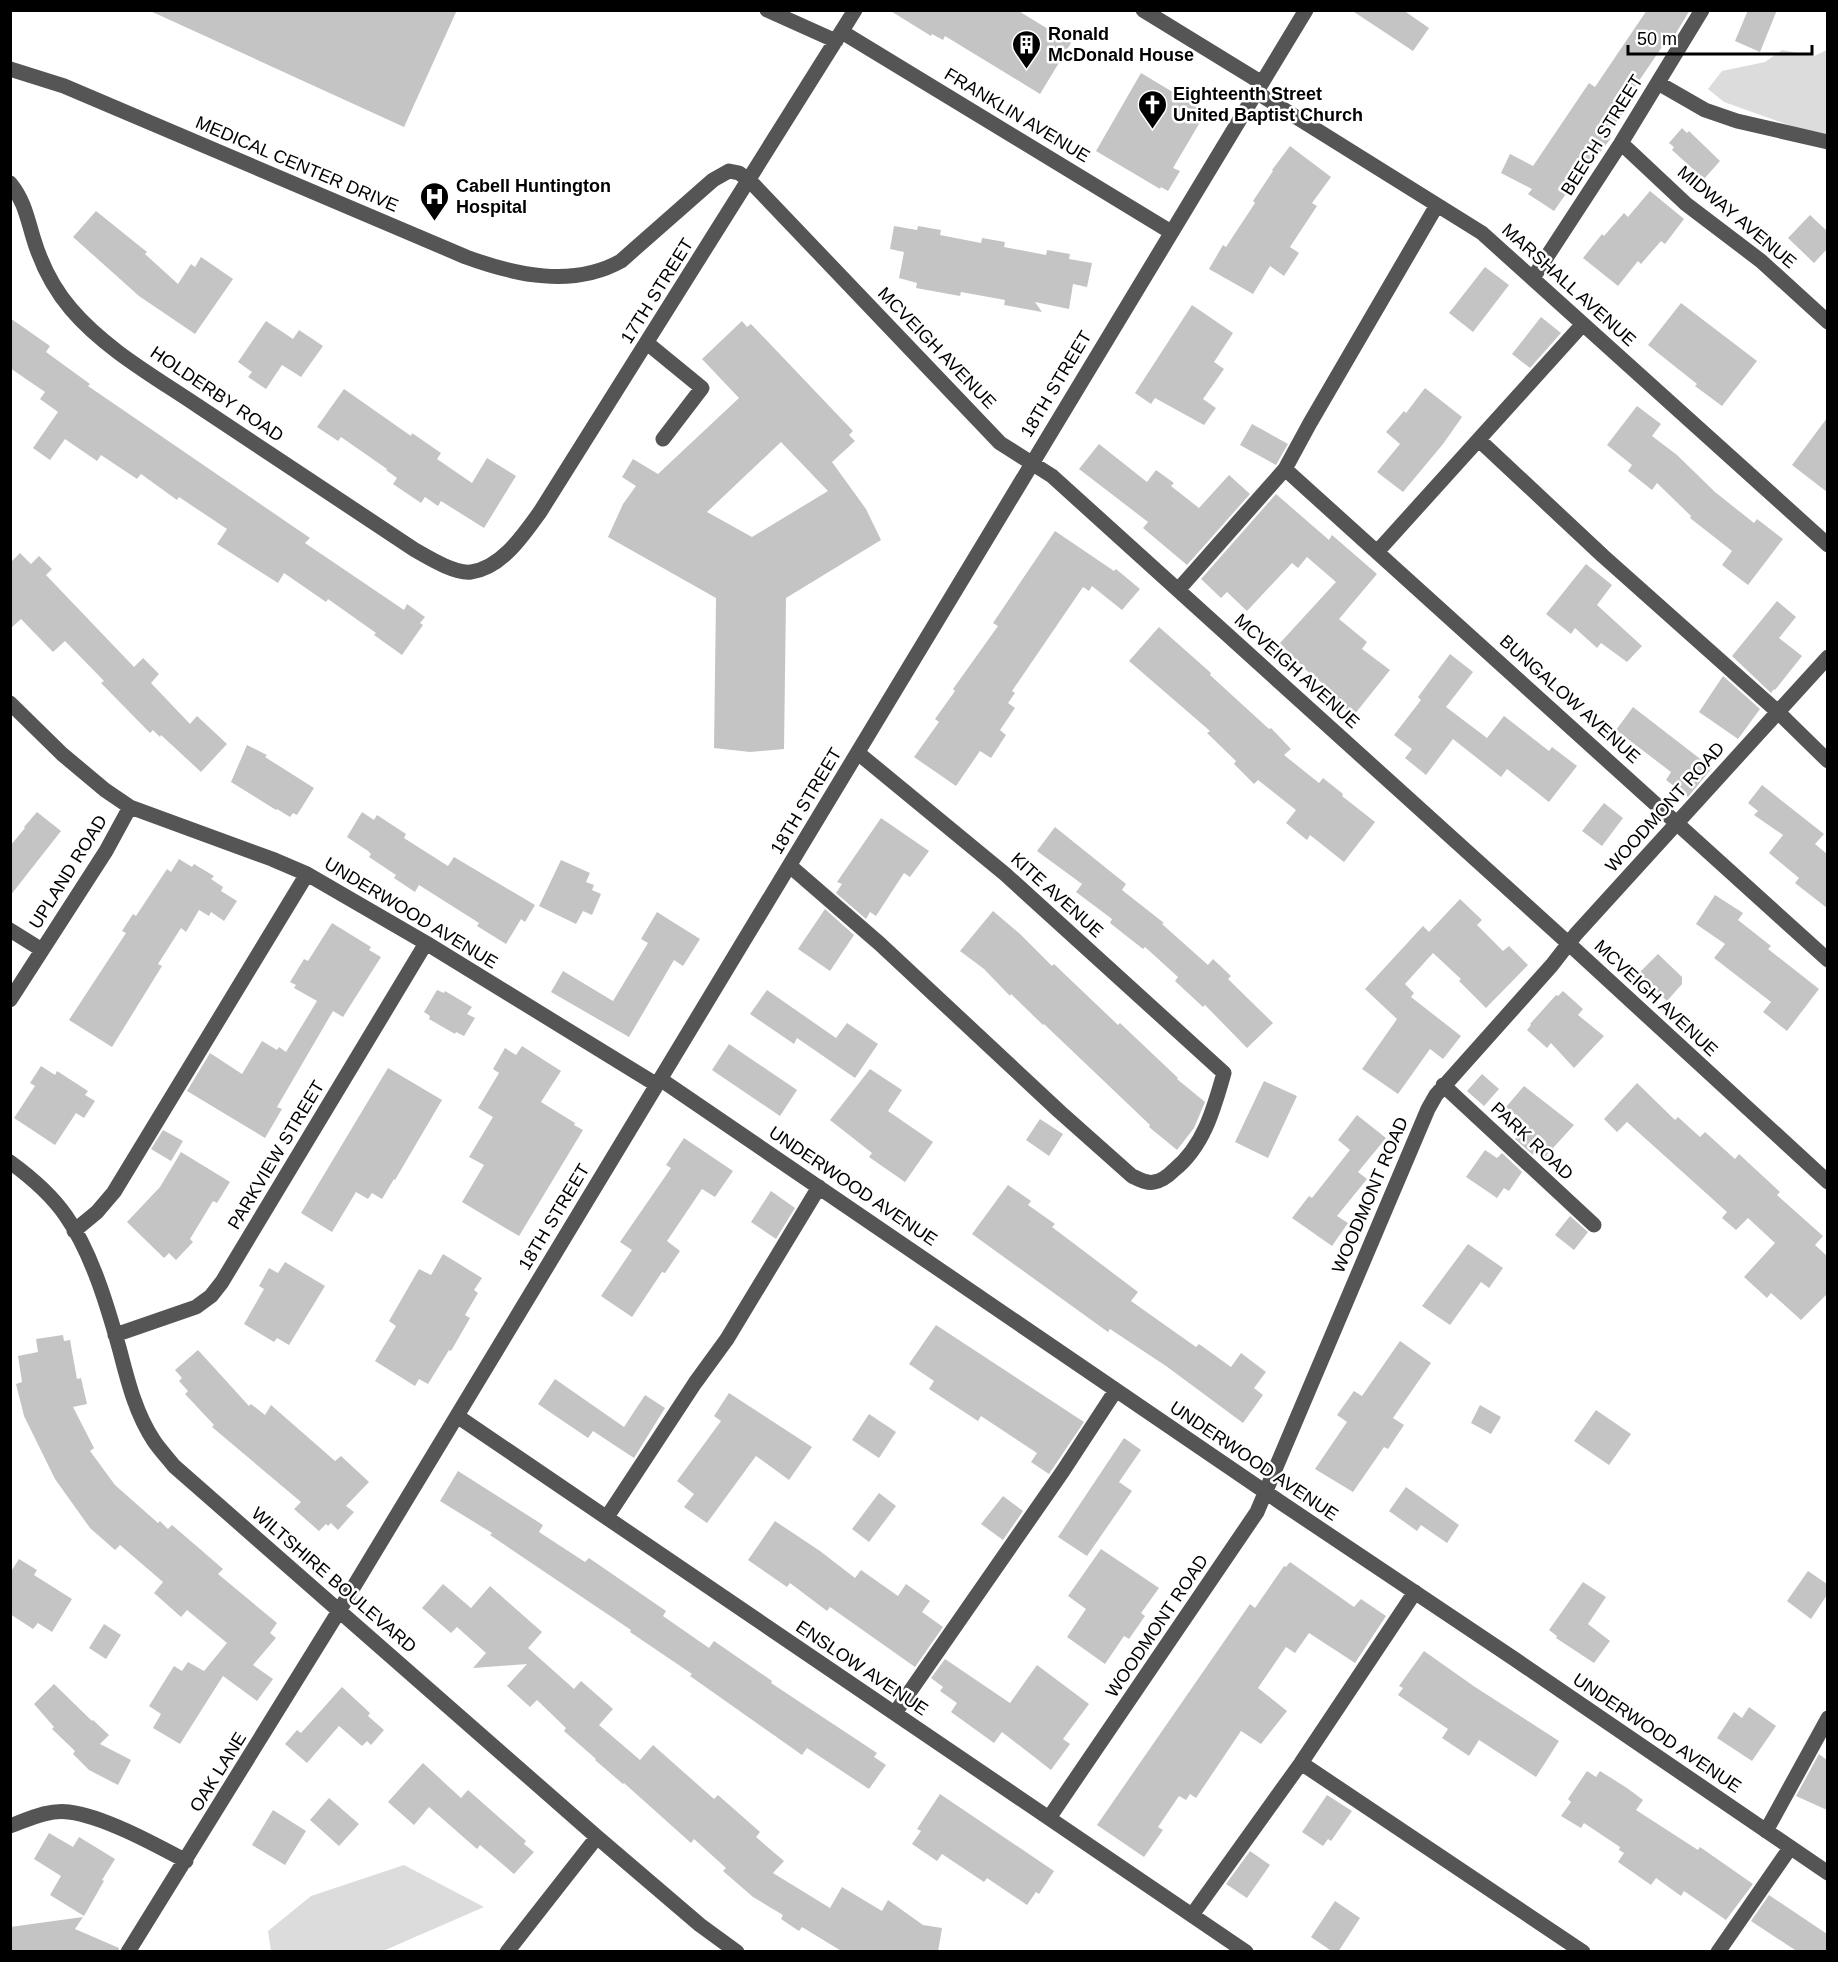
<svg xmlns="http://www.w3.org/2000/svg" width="1838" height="1962" font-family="Arial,sans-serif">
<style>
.green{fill:#dcdcdc}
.building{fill:#c4c4c4;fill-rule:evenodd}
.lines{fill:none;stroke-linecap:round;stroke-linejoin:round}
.minor{stroke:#555;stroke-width:15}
.labels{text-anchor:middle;stroke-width:5;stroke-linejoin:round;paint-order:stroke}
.poi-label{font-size:18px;font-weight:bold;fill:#000;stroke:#fff;text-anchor:start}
.street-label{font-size:18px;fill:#000;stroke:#fff}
</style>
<rect width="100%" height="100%" fill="#fff"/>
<!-- green -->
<path class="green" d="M1782 50 1814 56 1827 50V134L1797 128 1724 102 1708 89 1722 71 1765 62Z
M404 1865 484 1907 383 1951H271L268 1931 311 1896Z"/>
<!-- building -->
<path class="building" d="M148 10H457L404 127Z
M889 10H1017L1071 43 1040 94 945 36 943 40 932 34 931 36Z
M1351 10H1403L1429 28 1413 51Z
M1647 10H1690L1670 43 1666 41 1622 106 1626 108 1607 136 1611 138 1574 187 1572 185 1554 211 1528 194 1532 189 1501 173 1510 154 1533 166 1589 83 1595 87Z
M1748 10H1777L1760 52 1735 41Z
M1141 73 1206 112 1173 168 1180 171 1168 191 1161 187 1160 189 1096 151Z
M1682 128 1687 133 1689 131 1720 161 1704 179 1672 150 1674 147 1669 143Z
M1290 146 1331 177 1312 203 1317 206 1290 247 1299 253 1284 276 1270 266 1253 294 1209 269 1223 245 1226 247 1255 203 1253 201 1273 171 1272 170Z
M1650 191 1684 219 1665 244 1661 241 1641 264 1638 261 1618 286 1583 258 1602 234 1604 236 1624 213 1628 217Z
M96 211 147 252 145 254 178 284 191 264 195 267 201 257 233 279 195 334 139 296 73 237Z
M1810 215 1827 231V249L1814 263 1788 238Z
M894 226 917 230 918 226 941 230 940 235 981 243 982 238 1005 242 1004 247 1046 255 1047 250 1070 254 1069 259 1092 263 1087 287 1073 284 1069 309 1035 302 1042 312 1004 305 1005 300 961 292 960 296 916 288 917 283 899 278 904 252 890 249Z
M1485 267 1509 285 1473 332 1449 313Z
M1681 303 1757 361 1722 406 1695 386 1697 384 1648 345Z
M1192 305 1233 333 1214 362 1224 369 1203 399 1216 408 1204 425 1155 398 1151 404 1135 393Z
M1541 317 1561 333 1530 368 1512 354Z
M10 318 50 346 46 352 90 384 88 386 310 538 305 543 404 610 407 604 425 617 420 623 423 625 402 655 374 635 376 633 328 599 326 602 284 573 278 583 217 544 227 529 179 497 177 500 141 474 137 479 101 455 97 461 65 439 50 460 33 448 58 412 40 399 45 392 10 368Z
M266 321 293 339 299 330 323 346 301 377 282 365 266 389 248 377 252 372 238 362Z
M742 321 747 327 751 324 853 431 849 435 855 441 832 462 866 509 881 540 786 598 784 749 750 752 714 748 716 598 608 537 623 504 636 486 622 477 633 459 658 474 739 398 702 359ZM781 442 828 491 752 537 707 512Z
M1425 388 1462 417 1443 444 1403 492 1377 472 1400 444 1386 432 1404 411 1406 413Z
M344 389 411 436 412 433 441 453 437 459 472 483 487 458 516 476 484 528 441 501 438 506 425 497 421 503 393 484 397 478 386 470 387 469 341 437 338 441 317 427Z
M1637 406 1661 424 1652 436 1677 455 1715 492 1754 523 1757 519 1783 539 1748 585 1722 565 1732 551 1690 518 1691 516 1657 483 1652 490 1628 471 1632 465 1607 445Z
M1827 418V492L1792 465Z
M1252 424 1288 444 1276 465 1240 445Z
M1099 444 1147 482 1156 470 1174 483 1171 486 1199 508 1229 475 1250 494 1187 565 1143 528 1148 522 1079 469Z
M1276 494 1329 540 1332 535 1377 574 1339 619 1367 642 1362 649 1390 670 1354 715 1328 695 1332 691 1306 670 1280 643 1336 582 1307 557 1298 568 1292 563 1247 611 1227 592 1221 598 1201 579Z
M1055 531 1114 571 1116 569 1140 589 1122 610 1092 586 1089 591 1083 587 1012 691 1015 693 1008 703 1015 708 1000 730 1006 735 991 758 980 751 956 786 914 757 939 722 935 719 955 691 953 689 998 626 993 623Z
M20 553 31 564 39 556 52 569 46 575 134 667 143 658 159 674 151 683 190 724 197 716 227 744 201 772 161 735 160 737 153 730 150 733 101 683 104 681 65 641 53 652 21 619 10 629V563Z
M1586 564 1612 585 1597 605 1642 646 1627 662 1601 643 1597 648 1575 628 1571 634 1546 614Z
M1777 601 1796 617 1779 638 1802 656 1775 690 1774 689 1771 693 1732 656Z
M1159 627 1211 673 1210 675 1269 729 1271 728 1291 749 1284 755 1319 783 1323 778 1343 794 1342 796 1375 822 1344 862 1310 835 1307 840 1286 823 1296 810 1258 780 1254 784 1234 764 1236 761 1207 733 1210 731 1129 661Z
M1450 654 1473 672 1446 707 1487 738 1504 716 1549 751 1552 747 1577 766 1549 802 1507 769 1501 777 1453 739 1426 775 1405 758 1412 749 1394 735 1421 700 1418 697Z
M1723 676 1760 709 1738 739 1699 712Z
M1633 707 1712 768 1688 797 1666 780 1671 772 1616 730Z
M247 745 267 755 265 757 314 788 297 815 293 813 290 817 277 809 276 810 231 782Z
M1762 785 1824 834 1815 844 1827 854V908L1795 883 1799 878 1769 853 1783 835 1754 815 1758 811 1748 803Z
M1604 803 1623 818 1602 846 1582 831Z
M37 812 61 831 10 896V846L25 828 24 827Z
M362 812 374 820 377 815 406 834 404 838 448 866 454 857 535 905 525 922 521 919 506 944 477 926 479 923 419 885 415 892 394 878 396 875 369 857 371 854 368 851 347 837Z
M881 818 929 851 910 877 904 873 876 916 870 912 866 919 836 893 842 884 837 882Z
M1055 827 1126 884 1122 890 1164 923 1162 924 1208 965 1213 959 1231 976 1228 979 1273 1023 1247 1048 1205 1005 1203 1007 1175 981 1178 977 1145 947 1143 949 1110 923 1112 919 1076 892 1082 884 1037 851Z
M179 859 192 867 194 864 214 876 211 879 223 887 221 891 237 901 224 921 211 912 209 916 199 910 186 932 181 928 158 964 162 966 112 1047 69 1020 126 933 122 931 133 914 136 916 167 869 171 872Z
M561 860 590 873 586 882 594 885 592 890 601 894 592 915 583 911 576 924 539 906Z
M1715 895 1743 913 1738 920 1771 946 1768 949 1819 989 1787 1031 1763 1012 1771 1002 1714 958 1725 944 1696 924Z
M1460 899 1482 920 1477 925 1503 951 1509 946 1528 965 1486 1008 1459 981 1461 979 1433 953 1405 984 1414 993 1411 997 1461 1036 1443 1059 1430 1049 1398 1094 1362 1069 1397 1019 1365 989 1423 926 1429 932Z
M825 909 854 935 830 971 798 949Z
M993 911 1019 933 1052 966 1054 964 1118 1025 1120 1023 1178 1078 1177 1079 1205 1102 1194 1128 1177 1150 1149 1127 1150 1125 1044 1024 1043 1025 1011 994 1010 996 984 969 960 951Z
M657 912 700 939 683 966 674 960 629 1037 551 992 563 971 613 1001 648 943 641 939Z
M332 923 371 947 369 950 381 957 343 1017 333 1011 277 1107 282 1109 265 1138 187 1091 210 1053 242 1074 262 1041 277 1050 279 1047 286 1052 317 1001 294 988 296 985 290 982 304 959 308 961Z
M1658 954 1682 977V984L1667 1001 1638 974Z
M437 990 444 993 445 991 472 1007 467 1014 475 1018 464 1036 456 1032 455 1034 429 1019 430 1016 424 1012Z
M767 990 836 1038 847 1023 878 1044 855 1078 797 1038 794 1044 750 1014Z
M1563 991 1583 1009 1578 1015 1604 1036 1574 1068 1551 1043 1547 1048 1527 1030 1531 1025 1530 1024 1556 995 1558 996Z
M729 1044 797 1090 780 1116 712 1070Z
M522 1046 561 1071 541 1102 575 1123 574 1125 583 1130 519 1236 462 1202 484 1165 469 1157 493 1117 478 1108 499 1073 493 1069 505 1048 516 1055Z
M41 1066 55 1075 57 1071 88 1091 85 1095 95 1101 84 1118 76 1113 55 1145 14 1118 35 1086 30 1083Z
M388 1068 442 1100 395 1180 394 1179 382 1199 372 1193 368 1199 356 1192 332 1232 301 1213Z
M870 1069 902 1090 888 1111 933 1142 905 1182 869 1157 872 1153 830 1120Z
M1482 1074 1499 1089 1484 1106 1467 1091Z
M1264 1081 1297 1096 1268 1158 1235 1142Z
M1637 1083 1675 1120 1678 1117 1700 1137 1705 1132 1735 1159 1739 1154 1780 1192 1777 1195 1823 1236 1815 1245 1827 1256V1294L1801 1320 1771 1293 1767 1298 1744 1277 1775 1243 1748 1218 1736 1230 1722 1218 1727 1212 1627 1122 1617 1132 1604 1119Z
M1524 1086 1574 1125 1543 1159 1535 1151 1533 1155 1515 1139 1528 1125 1506 1107Z
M1357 1115 1386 1138 1358 1172 1367 1179 1337 1216 1348 1223 1332 1246 1292 1218 1309 1196 1312 1198 1350 1150 1338 1140Z
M1040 1119 1063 1134 1049 1156 1026 1140Z
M163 1130 183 1141 171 1161 151 1149Z
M684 1138 733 1171 715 1197 702 1189 667 1241 680 1251 665 1273 662 1272 632 1317 601 1296 632 1250 620 1242 671 1168 666 1165Z
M1485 1150 1497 1158 1502 1153 1522 1172 1509 1191 1504 1188 1497 1198 1466 1177Z
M181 1152 230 1182 217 1203 213 1201 190 1239 193 1242 176 1260 169 1253 164 1258 127 1222 160 1187Z
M1008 1185 1031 1201 1028 1205 1055 1224 1052 1227 1138 1292 1131 1301 1196 1347 1199 1344 1231 1367 1241 1353 1266 1372 1254 1388 1263 1395 1243 1423 1166 1366 1110 1329 1108 1332 972 1234Z
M771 1191 795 1208 776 1239 751 1222Z
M1570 1216 1588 1232 1574 1250 1555 1235Z
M1468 1244 1503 1268 1489 1288 1481 1282 1450 1325 1422 1306Z
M443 1254 482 1278 474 1290 478 1293 465 1315 470 1318 451 1351 449 1350 428 1384 419 1379 415 1386 375 1361 396 1326 389 1321 419 1269 431 1275Z
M285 1262 325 1286 289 1345 277 1338 274 1342 244 1324 264 1289 259 1286 269 1268 278 1273Z
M936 1325 1084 1422 1049 1474 1031 1462 1037 1453 981 1416 978 1421 929 1389 934 1381 909 1364Z
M63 1335 64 1341 70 1340 77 1379 81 1378 87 1404 73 1407 94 1448 90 1451 115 1485 158 1523 160 1521 168 1529 172 1525 200 1549 223 1569 218 1574 277 1623 270 1633 276 1638 253 1665 273 1679 257 1701 223 1676 180 1744 153 1728 161 1714 149 1706 174 1666 182 1671 188 1662 204 1671 227 1643 187 1610 181 1617 154 1593 163 1582 120 1545 115 1550 90 1528 55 1479 24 1416 16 1384 22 1382 18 1356 38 1352 36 1339Z
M1400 1341 1431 1363 1393 1418 1404 1425 1388 1449 1384 1447 1353 1492 1315 1469 1347 1422 1337 1415 1354 1391 1362 1396Z
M198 1350 249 1406 251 1404 265 1415 271 1405 335 1461 341 1456 369 1482 346 1506 354 1512 338 1530 331 1523 328 1526 326 1524 319 1531 294 1509 301 1502 212 1427 214 1425 185 1394 188 1391 179 1381 182 1378 175 1370Z
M555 1379 624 1427 645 1395 665 1408 634 1458 593 1431 588 1438 538 1404Z
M729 1393 812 1447 789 1480 756 1456 707 1523 684 1507 694 1494 677 1481 721 1421 714 1416Z
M1480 1405 1501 1417 1491 1434 1471 1423Z
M1596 1410 1631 1434 1609 1465 1574 1441Z
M869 1414 896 1432 879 1458 852 1440Z
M1124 1438 1141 1450 1119 1482 1132 1491 1087 1556 1058 1537Z
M458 1471 543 1525 539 1532 585 1562 589 1558 666 1611 663 1616 709 1648 714 1641 772 1681 771 1683 877 1753 874 1757 886 1765 869 1789 807 1748 802 1755 690 1676 692 1674 630 1632 631 1630 490 1535 492 1533 440 1501Z
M1406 1487 1459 1525 1447 1543 1421 1525 1417 1531 1389 1511Z
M879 1493 896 1506 869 1542 852 1529Z
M1003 1496 1023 1511 1003 1540 981 1524Z
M775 1521 820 1551 855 1578 861 1570 898 1596 906 1584 930 1601 922 1612 943 1627 915 1667 830 1607 827 1611 790 1583 787 1587 748 1560Z
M1101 1549 1159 1588 1141 1613 1145 1616 1129 1639 1124 1636 1105 1664 1067 1637 1086 1609 1068 1596Z
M19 1559 37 1570 34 1575 72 1599 52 1632 38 1623 33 1629 10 1614V1573Z
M1290 1562 1354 1607 1361 1599 1386 1616 1355 1663 1309 1633 1295 1653 1286 1647 1258 1688 1287 1711 1261 1744 1241 1731 1196 1798 1190 1794 1186 1800 1179 1796 1158 1827 1163 1830 1144 1857 1097 1825 1250 1604 1255 1608 1284 1566 1286 1567Z
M1808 1571 1827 1584V1595L1811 1619 1787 1601Z
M1583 1582 1606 1597 1588 1624 1610 1641 1594 1663 1556 1638 1557 1636 1549 1630Z
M443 1584 471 1608 490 1586 542 1632 528 1648 574 1689 581 1681 613 1709 599 1725 640 1760 653 1745 714 1799 718 1795 760 1832 756 1837 784 1861 773 1873 830 1908 842 1887 882 1911 888 1900 923 1925 942 1928 938 1952H843L802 1927 799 1931 781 1919 783 1915 753 1897 723 1871 726 1868 694 1839 691 1843 624 1783 623 1784 595 1760 596 1759 564 1731 566 1728 537 1700 530 1707 507 1686 527 1664 473 1668 486 1653 457 1627 451 1633 422 1608Z
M104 1624 121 1635 106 1659 89 1648Z
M1424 1651 1475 1687 1559 1741 1536 1777 1479 1740 1469 1756 1442 1738 1448 1729 1398 1695 1403 1688 1399 1686Z
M945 1659 1010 1703 1037 1665 1089 1704 1063 1739 1070 1744 1051 1770 1002 1732 994 1743 951 1712 957 1703 940 1691 943 1687 931 1678Z
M54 1684 92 1721 93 1720 109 1735 100 1744 131 1760 118 1785 89 1770 73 1754 75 1751 52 1729 54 1727 34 1704Z
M342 1687 370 1713 368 1716 384 1730 371 1745 367 1741 362 1746 339 1726 307 1763 285 1744 297 1730 301 1733Z
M1749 1707 1776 1726 1752 1761 1717 1738 1734 1712 1742 1718Z
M1819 1754 1827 1760V1810L1796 1796Z
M423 1763 461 1798 468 1790 526 1841 524 1844 534 1852 514 1874 480 1845 477 1849 429 1807 414 1825 388 1802Z
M1587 1771 1596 1777 1600 1771 1627 1788 1643 1800 1636 1810 1698 1850 1700 1847 1753 1884 1726 1920 1684 1891 1681 1896 1656 1878 1651 1885 1618 1862 1624 1853 1619 1850 1620 1847 1584 1823 1581 1828 1561 1816 1571 1802 1568 1799Z
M940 1794 1054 1871 1039 1894 1036 1892 1027 1905 987 1878 984 1882 942 1854 937 1861 912 1844 921 1831 917 1829Z
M1327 1795 1352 1811 1331 1841 1328 1839 1323 1846 1302 1832Z
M329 1798 359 1824 339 1846 310 1820Z
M273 1810 306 1831 285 1865 252 1845Z
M49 1833 73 1847 79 1837 115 1859 102 1880 104 1881 84 1916 50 1895 61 1876 34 1859Z
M1250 1851 1270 1865 1247 1898 1226 1884Z
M1769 1895 1827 1934V1952H1798L1751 1921Z
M1335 1901 1360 1918 1338 1952H1333L1311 1937Z
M83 1917 75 1929 119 1948 118 1952H10V1927Z"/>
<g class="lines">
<!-- minor -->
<path class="minor" d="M767 10 836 41
M1143 10 1262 83
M842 32 1171 232
M10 69 64 86 466 257C515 275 573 288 621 261L713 180 729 171 739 173 750 181 1000 443 1052 476 1568 943 1828 1182
M1658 83 1705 110 1737 121 1828 142
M1256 92 1482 233 1828 545
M1621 143 1686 204 1761 261 1828 322
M10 183C24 200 27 217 33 237 41 264 53 288 71 309 105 349 155 377 198 406 270 454 343 502 415 550 429 558 455 574 471 572 502 568 524 534 540 512L855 10
M1533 278 1621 143 1702 10
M647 343 702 388 663 439
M1479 440 1603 556 1778 712 1828 761
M1285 469 1828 960
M1377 552 1583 324
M1178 590 1285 469 1310 423 1437 205
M10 703 62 754 105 790 130 807 272 859 307 874 426 943 657 1085
M790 866 880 944 1060 1112 1132 1176C1139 1179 1147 1184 1154 1182 1162 1181 1169 1175 1174 1170 1204 1146 1214 1108 1224 1073L1005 874 858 753
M10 930 42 950
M10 1000 106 851 130 807
M660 1079 1283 1504 1513 1658 1828 1873
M1443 1085 1594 1225
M10 1162C32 1178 51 1194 66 1216 92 1253 108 1308 120 1351 128 1382 136 1414 154 1441 160 1450 168 1458 174 1466L597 1837 700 1925 737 1952
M74 1231 97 1212 114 1192 307 874
M115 1335 196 1307 211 1296 222 1282 426 943
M457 1416 1246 1952
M607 1517 695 1383 727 1339 819 1187
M895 1713 1063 1471 1116 1390
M1301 1763 1583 1952
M1049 1818 1257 1512 1428 1109 1436 1095 1552 965 1576 934 1828 657
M10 1826C29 1819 49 1809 69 1812 103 1816 156 1845 186 1861
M1766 1831 1828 1718
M1192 1915 1301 1763 1415 1592
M128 1952 339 1611 1306 10
M507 1952 597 1837
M1718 1952 1790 1848"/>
</g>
<!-- icons -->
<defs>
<symbol id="building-pin" viewBox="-11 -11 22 30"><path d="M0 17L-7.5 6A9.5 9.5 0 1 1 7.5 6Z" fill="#000" stroke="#fff"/><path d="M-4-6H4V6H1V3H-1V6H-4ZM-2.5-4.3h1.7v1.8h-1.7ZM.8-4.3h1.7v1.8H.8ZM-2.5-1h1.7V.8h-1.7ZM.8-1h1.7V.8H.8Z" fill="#fff"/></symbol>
<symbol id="church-pin" viewBox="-11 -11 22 30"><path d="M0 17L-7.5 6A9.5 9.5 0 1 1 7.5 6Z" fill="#000" stroke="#fff"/><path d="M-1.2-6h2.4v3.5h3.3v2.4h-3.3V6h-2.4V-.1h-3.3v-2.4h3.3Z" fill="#fff"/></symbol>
<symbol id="hospital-pin" viewBox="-11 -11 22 30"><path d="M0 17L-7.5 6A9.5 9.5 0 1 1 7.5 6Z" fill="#000" stroke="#fff"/><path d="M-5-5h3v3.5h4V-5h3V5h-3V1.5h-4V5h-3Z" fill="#fff"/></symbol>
</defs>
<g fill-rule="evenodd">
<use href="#building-pin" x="1010" y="28" width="33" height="45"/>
<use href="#church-pin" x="1136" y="88" width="33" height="45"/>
<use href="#hospital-pin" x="418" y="180" width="33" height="45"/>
</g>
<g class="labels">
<!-- poi labels -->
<g class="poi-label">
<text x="1048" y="40">Ronald<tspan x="1048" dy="21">McDonald House</tspan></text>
<text x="1173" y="100">Eighteenth Street<tspan x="1173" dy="21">United Baptist Church</tspan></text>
<text x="456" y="192">Cabell Huntington<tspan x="456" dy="21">Hospital</tspan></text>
</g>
<!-- street labels -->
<g class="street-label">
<text transform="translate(1017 115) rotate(31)" y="6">FRANKLIN AVENUE</text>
<text transform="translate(1602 135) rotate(-58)" y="6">BEECH STREET</text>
<text transform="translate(297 164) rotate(23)" y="6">MEDICAL CENTER DRIVE</text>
<text transform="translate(1737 217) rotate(40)" y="6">MIDWAY AVENUE</text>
<text transform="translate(1569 285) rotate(42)" y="6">MARSHALL AVENUE</text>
<text transform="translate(657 291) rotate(-58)" y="6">17TH STREET</text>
<text transform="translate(937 348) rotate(46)" y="6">MCVEIGH AVENUE</text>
<text transform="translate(1056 384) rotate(-59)" y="6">18TH STREET</text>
<text transform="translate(217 394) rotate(34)" y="6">HOLDERBY ROAD</text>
<text transform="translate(1297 671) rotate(42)" y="6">MCVEIGH AVENUE</text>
<text transform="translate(1570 699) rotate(42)" y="6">BUNGALOW AVENUE</text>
<text transform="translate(806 801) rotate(-59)" y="6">18TH STREET</text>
<text transform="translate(1665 807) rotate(-48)" y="6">WOODMONT ROAD</text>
<text transform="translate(68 872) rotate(-58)" y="6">UPLAND ROAD</text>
<text transform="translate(1057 895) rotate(42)" y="6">KITE AVENUE</text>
<text transform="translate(411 913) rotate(31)" y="6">UNDERWOOD AVENUE</text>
<text transform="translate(1656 998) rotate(43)" y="6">MCVEIGH AVENUE</text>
<text transform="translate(1532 1141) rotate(43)" y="6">PARK ROAD</text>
<text transform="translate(276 1155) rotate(-59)" y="6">PARKVIEW STREET</text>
<text transform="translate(853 1186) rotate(34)" y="6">UNDERWOOD AVENUE</text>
<text transform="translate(1370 1195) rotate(-67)" y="6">WOODMONT ROAD</text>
<text transform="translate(554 1217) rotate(-59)" y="6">18TH STREET</text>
<text transform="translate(1254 1461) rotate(34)" y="6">UNDERWOOD AVENUE</text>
<text transform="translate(334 1580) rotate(41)" y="6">WILTSHIRE BOULEVARD</text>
<text transform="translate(1157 1626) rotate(-56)" y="6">WOODMONT ROAD</text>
<text transform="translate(862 1668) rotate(34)" y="6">ENSLOW AVENUE</text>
<text transform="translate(1657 1733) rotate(34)" y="6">UNDERWOOD AVENUE</text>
<text transform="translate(218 1772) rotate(-58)" y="6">OAK LANE</text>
</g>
</g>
<!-- border -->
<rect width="1838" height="1962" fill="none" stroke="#000000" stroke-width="24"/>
<!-- scale -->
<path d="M1628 45v9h184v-9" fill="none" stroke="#000000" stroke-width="3"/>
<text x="1637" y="45" font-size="18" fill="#000000" stroke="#ffffff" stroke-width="4.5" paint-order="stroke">50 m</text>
</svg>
